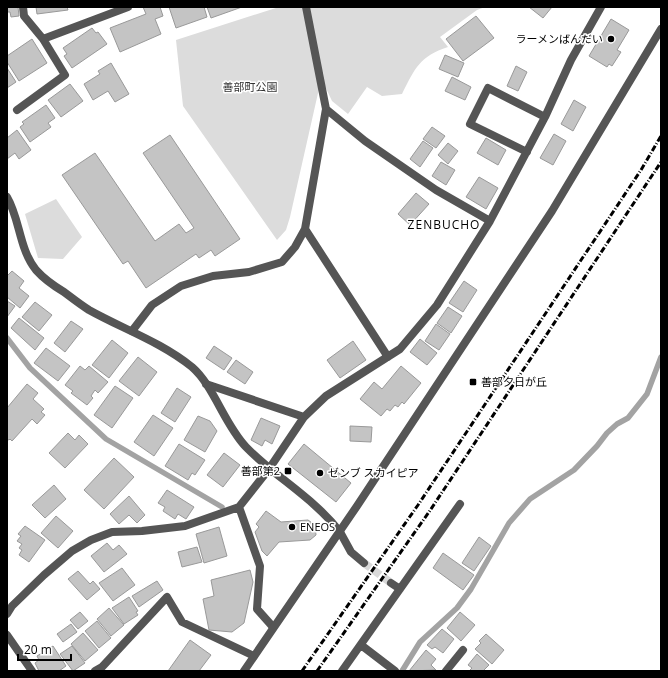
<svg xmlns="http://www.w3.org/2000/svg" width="668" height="678" font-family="'Open Sans','Noto Sans JP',sans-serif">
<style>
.green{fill:#dcdcdc}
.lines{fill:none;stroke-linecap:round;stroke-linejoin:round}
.stream{stroke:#a3a3a3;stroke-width:5.5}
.building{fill:#c4c4c4;stroke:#999}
.minor-tunnel{stroke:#d9d9d9;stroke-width:8;stroke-dasharray:8 4;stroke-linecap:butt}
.minor{stroke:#555;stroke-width:8}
.tertiary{stroke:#555;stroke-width:8}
.rail{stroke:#000;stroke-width:3;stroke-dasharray:6 2 1 2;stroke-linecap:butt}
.poi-dot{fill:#000;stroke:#fff;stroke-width:1.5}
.labels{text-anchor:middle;stroke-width:3;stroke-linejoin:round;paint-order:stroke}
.poi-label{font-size:11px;fill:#000;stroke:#fff;text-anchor:start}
.park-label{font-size:11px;fill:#333;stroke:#fff}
.neighbourhood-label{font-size:12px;letter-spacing:1px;fill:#000;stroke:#fff}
</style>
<rect width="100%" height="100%" fill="#fff"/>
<!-- green -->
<path class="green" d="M279 7H485L477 10 440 37 448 47C420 56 415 68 402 94L382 96 367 87 348 114 332 101 324 84 323 71 290 217 286 230 277 240 183 106 176 40Z
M56 199 82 237 63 259 38 258 25 214Z"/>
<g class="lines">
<!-- stream -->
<path class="stream" d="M7 338 30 368 106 439 222 507
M402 671 420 642 457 608 471 589 509 523 530 499 574 470 597 446 607 433 617 424 628 418 647 394 661 357"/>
</g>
<!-- building -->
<path class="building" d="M7 7H18L19 16 11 17 10 12H7Z
M36 7H67L68 10 37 14Z
M143 7H160L163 16 155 19 161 34 120 52 110 28 146 14Z
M169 7H204L207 17 176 28Z
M207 7H242L211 18Z
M529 7H552L543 18Z
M476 16 494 38 463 61 446 39Z
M611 19 629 30 617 50 621 52 612 66 609 64 607 67 589 56Z
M92 28 96 33 98 32 107 44 72 68 64 56 67 54 63 48Z
M32 39 47 63 19 81 7 62V56Z
M445 55 464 63 458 77 439 69Z
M111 63 129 94 115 102 108 91 93 100 84 84 100 74 98 71Z
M516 66 527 72 518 91 507 86Z
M7 68 16 82 7 88Z
M452 77 471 87 465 100 445 91Z
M70 84 83 101 61 117 48 100Z
M574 100 586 107 573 131 561 124Z
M46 105 55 118 48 123 51 127 30 142 20 127 24 124 22 122Z
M432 127 445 136 436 148 423 139Z
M17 130 31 150 19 159 15 153 7 159V138Z
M554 134 566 141 553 165 540 158Z
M170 135 240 239 215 256 211 250 199 258 196 254 146 288 128 261 123 264 62 175 95 153 155 241 179 224 186 233 194 228 143 153Z
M486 138 506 150 498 165 477 153Z
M423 141 433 148 420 167 410 159Z
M448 143 458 151 448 164 438 155Z
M441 162 455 170 446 185 432 176Z
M479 177 498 188 486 209 466 197Z
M416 193 429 204 410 225 398 214Z
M12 271 24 281 19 288 29 296 20 308 7 297V276Z
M464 281 477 290 463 312 449 303Z
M7 301 15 306 7 317Z
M35 302 52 315 39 331 22 317Z
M448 307 462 316 451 333 437 323Z
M19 318 44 338 35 350 11 328Z
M71 321 83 329 65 352 54 343Z
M436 324 450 334 439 350 425 341Z
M420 339 437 353 427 365 410 352Z
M112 340 128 353 109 378 92 365Z
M353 341 366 360 340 378 327 360Z
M214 346 232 358 224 370 206 358Z
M46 348 70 366 58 381 34 363Z
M138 357 157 372 139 396 119 381Z
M236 360 253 372 245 384 227 372Z
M80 366 85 370 89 366 108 382 98 393 95 390 91 396 93 398 87 405 71 393 73 391 65 385Z
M401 366 421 383 404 404 402 402 398 407 395 405 390 411 387 409 381 416 360 399 374 382 382 389Z
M27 384 38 393 33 399 44 409 41 412 45 415 37 424 32 419 12 441 10 439 9 440 7 439V408Z
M115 386 133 398 112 428 94 415Z
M177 388 191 397 175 422 161 413Z
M153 415 173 428 154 456 134 442Z
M198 416 210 421 217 431 205 452 184 440Z
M261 418 280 426 272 444 265 440 262 446 251 440Z
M350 426 372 427 371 442 350 441Z
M68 433 75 440 79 435 88 444 65 468 49 453Z
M179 444 205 460 195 475 192 473 188 480 165 466Z
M304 444 351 483 336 502 288 464Z
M224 453 240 465 223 487 207 475Z
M114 458 134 477 104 509 84 490Z
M54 485 66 499 45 518 32 505Z
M167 490 194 507 186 519 178 514 175 519 163 511 165 507 158 503Z
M129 496 145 515 137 523 129 515 119 524 110 514Z
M266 511 281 522 308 520 315 525 316 535 310 540 279 542 267 556 262 551 255 532 259 527 256 524Z
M56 516 73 531 58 548 41 533Z
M25 526 45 540 29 562 19 555 22 550 19 548 22 544 17 541 21 536 18 534Z
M219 527 227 556 204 563 196 534Z
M479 537 491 546 474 571 462 563Z
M107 543 113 550 119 545 127 554 104 572 91 556Z
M197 547 202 562 182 567 178 552Z
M443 553 474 575 463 590 433 568Z
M122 568 135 585 113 601 99 583Z
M250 570 253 582 244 623 232 632 209 630 203 599 214 596 211 580Z
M78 571 90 584 93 581 100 589 87 600 68 579Z
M157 581 163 590 139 607 132 596Z
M129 597 138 611 136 612 138 615 124 624 112 608Z
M109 608 124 625 111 636 97 619Z
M80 612 88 621 78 629 70 620Z
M460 612 475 625 461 641 447 628Z
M97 621 111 638 99 648 85 631Z
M71 624 77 632 63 642 57 634Z
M442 629 454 639 443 653 435 647 432 649 427 645Z
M83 633 98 650 85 661 71 644Z
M486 634 504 650 492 664 475 649 481 643 479 641Z
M190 640 211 655 199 671H168Z
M53 646 66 666 59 671H39L35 663 39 660 37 656Z
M72 646 85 663 73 671 60 654Z
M426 650 436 659 431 665 436 670 409 671Z
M477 654 489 665 484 670 486 671H469L472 668 468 665Z"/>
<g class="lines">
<!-- minor-tunnel -->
<path class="minor-tunnel" d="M364 563 391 583"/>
<!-- minor -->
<path class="minor" d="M306 7 326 109 365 141 436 190 490 221
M43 39 128 7
M17 110 65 75 43 39 24 16 23 7
M527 152 470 124 488 88 545 117
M305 229 388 357
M132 331 152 305 181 286 213 276 249 272 282 262 295 247 305 229 326 109
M206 384 304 417
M239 507 260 566 257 609 273 627
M340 532 351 552 364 563
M391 583 400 589
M7 614 12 606 44 575 72 551 91 540 112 532 142 531 185 526 239 507 269 469 304 417 326 396 400 349 437 305 490 221 545 117 571 60 601 7
M7 635 32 671
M361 645 395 671
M95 671 102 667 167 597 182 622 254 656
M342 671 460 504
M446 671 463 650"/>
<!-- tertiary -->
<path class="tertiary" d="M7 197C20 219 19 249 36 270 44 279 54 286 64 292 72 298 81 305 89 310 123 329 161 342 192 367 214 386 224 424 246 447 275 477 314 498 340 532
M244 671 357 506 552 211 661 29"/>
<!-- rail -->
<path class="rail" d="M302 671 418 505 641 170 661 136
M317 671 429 512 661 162"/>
</g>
<!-- markers -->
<g class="poi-dot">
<circle cx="611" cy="39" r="4"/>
<rect x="469" y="378" width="8" height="8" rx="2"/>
<rect x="284" y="467" width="8" height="8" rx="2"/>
<circle cx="320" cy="473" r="4"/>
<circle cx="292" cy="527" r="4"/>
</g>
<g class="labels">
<!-- poi labels -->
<g class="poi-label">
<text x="603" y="43" text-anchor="end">ラーメンばんだい</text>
<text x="481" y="386">善部夕日が丘</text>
<text x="280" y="475" text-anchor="end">善部第2</text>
<text x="328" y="477">ゼンブ スカイピア</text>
<text x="300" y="531">ENEOS</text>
</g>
<!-- park labels -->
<g class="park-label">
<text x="250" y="91">善部町公園</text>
</g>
<!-- neighbourhood labels -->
<g class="neighbourhood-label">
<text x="444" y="229">ZENBUCHO</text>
</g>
</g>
<!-- border -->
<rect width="668" height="678" fill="none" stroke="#000000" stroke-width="16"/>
<!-- scale -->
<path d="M18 654v6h53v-6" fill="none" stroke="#000000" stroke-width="2"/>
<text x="24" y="654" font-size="12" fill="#000000" stroke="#ffffff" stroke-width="3" paint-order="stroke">20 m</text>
</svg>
